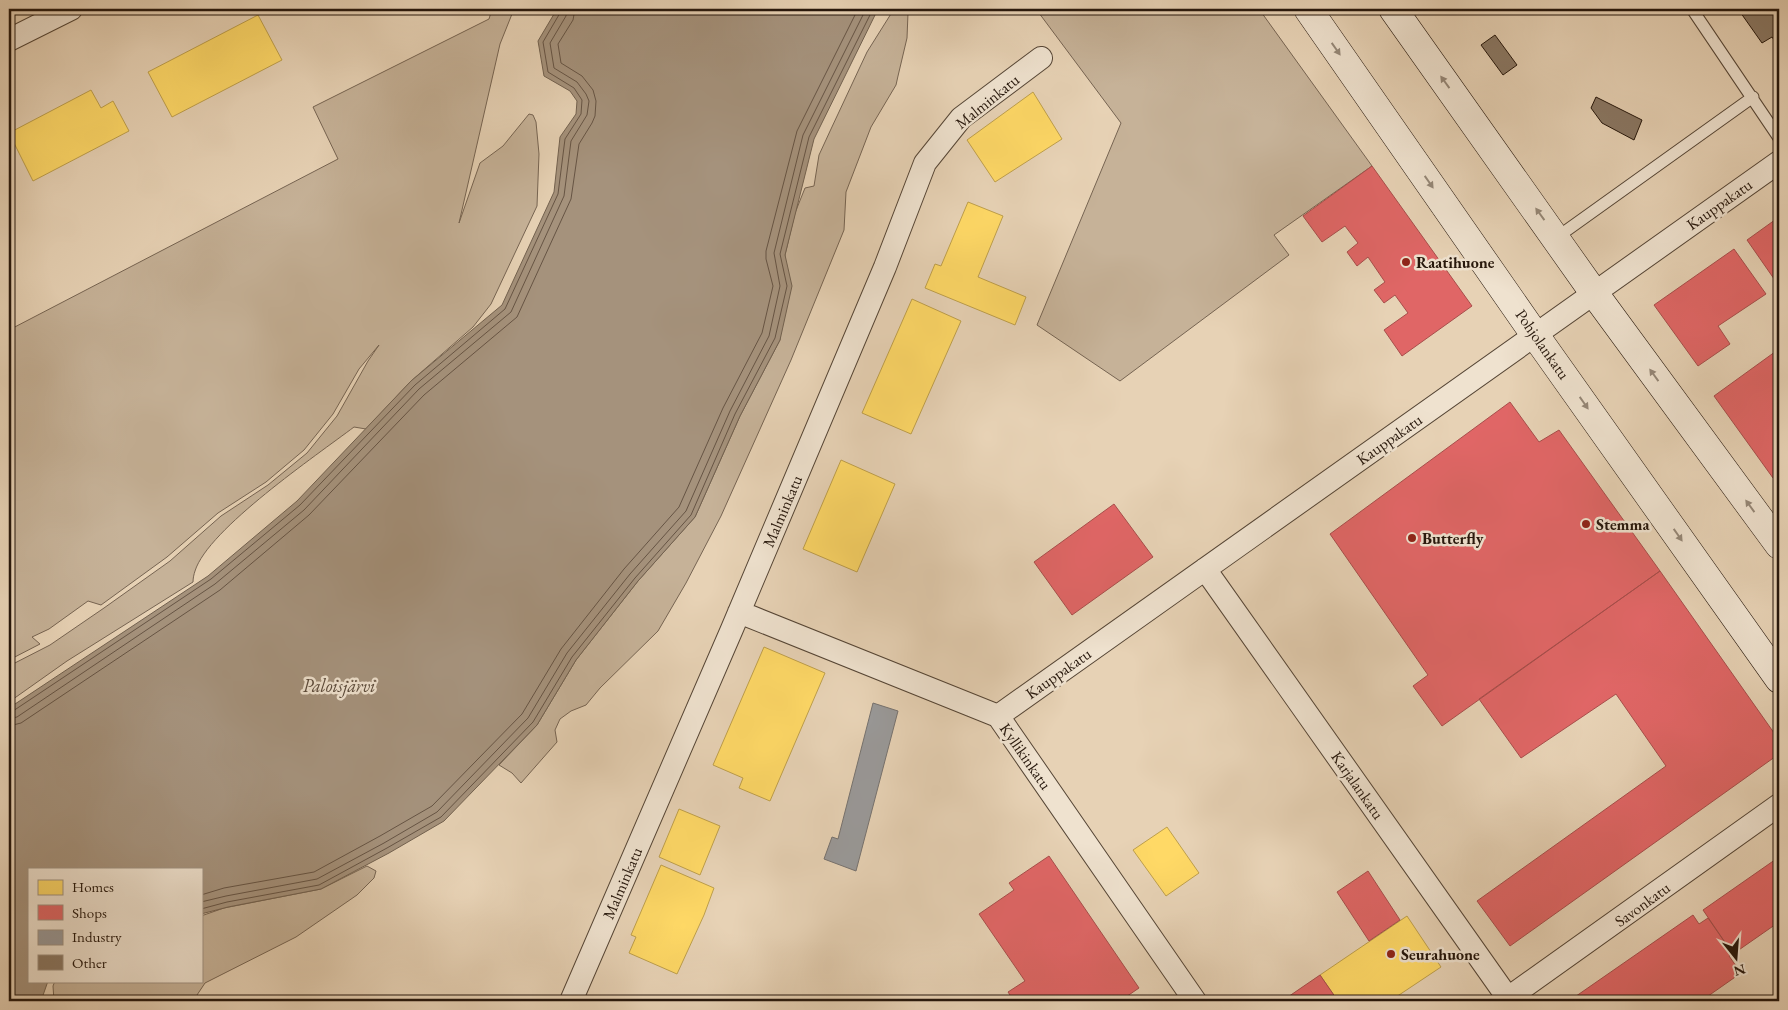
<svg xmlns="http://www.w3.org/2000/svg" width="1788" height="1010" font-family="'EB Garamond',serif">
<style>
.green{fill:#c6b298;stroke:#766452}
.water{fill:#a5927c;stroke:#72614f}
.homes{fill:#ffd966;stroke:#be9f4b}
.shops{fill:#e06666;stroke:#a84e4b}
.industry{fill:#999;stroke:#76726f}
.lines{fill:none;stroke-linecap:round;stroke-linejoin:round}
.shore{stroke:#665444;stroke-width:1}
.building{fill:#8a7864;stroke:#26170c}
.service-casing{stroke:#564636;stroke-width:13}
.minor-casing{stroke:#564636;stroke-width:24}
.secondary-casing{stroke:#26170c;stroke-width:29}
.service{stroke:#efe2cf;stroke-width:11}
.minor{stroke:#efe2cf;stroke-width:22}
.secondary{stroke:#efe2cf;stroke-width:28}
.oneway{fill:#958777}
.poi-dot{fill:#8f2418;stroke:#efe2cf;stroke-width:2}
.labels{text-anchor:middle;stroke-width:5;stroke-linejoin:round;paint-order:stroke}
.street-label{font-size:16px;fill:#26170c;stroke:#efe2cf}
.poi-label{font-size:16px;font-weight:bold;fill:#26170c;stroke:#efe2cf;text-anchor:start}
.water-label{font-size:18px;font-style:italic;fill:#594839;stroke:#efe2cf}
</style>
<rect width="100%" height="100%" fill="#e7d2b5"/>
<filter id="stains"><feTurbulence type="fractalNoise" baseFrequency=".004" numOctaves="4"/><feColorMatrix values="0 0 0 0 .2 0 0 0 0 .09 0 0 0 0 .02 0 0 0 .5 -.17"/></filter>
<radialGradient id="worn" r=".72"><stop offset=".6" stop-color="#630" stop-opacity="0"/><stop offset="1" stop-color="#630" stop-opacity=".3"/></radialGradient>
<!-- green -->
<path class="green" d="M492 9H514L500 44 459 223 480 163 503 146 529 114 533 115 536 122 539 154 537 206 491 304 473 327 411 381 366 429 354 427C317 455 208 529 195 571 194 574 193 578 193 582L67 661 9 702V666L50 645 104 608 170 561 221 516 268 485 307 453 337 416 368 361 379 345 359 369 333 414 304 450 266 482 218 513 167 557 101 605 88 601 49 629 32 637 40 644 9 660V330L338 159 313 107 489 19Z
M894 9H907L908 13 907 38 898 76 896 85 871 127 846 192 844 230 791 360 721 516 686 583 658 631 600 688 586 705 571 711 560 719 555 730 557 742 521 783 512 773 499 765 537 725 576 660 638 581 695 517 740 416 780 340 786 274 785 255 795 213 805 188 814 186 819 155 831 129 867 52Z
M1036 9H1259L1372 166 1274 235 1289 255 1120 381 1037 325 1121 123Z
M367 866 376 871 374 878 357 895 296 937 205 983 193 1001H54L53 986 55 981H201V916L224 908 321 889Z"/>
<!-- water -->
<path class="water" d="M557 9H878L814 139 785 255 792 286 780 340 740 416 695 517 638 581 576 660 537 725 444 821 389 853 321 889 228 907 201 914V869H29V981H48L41 1001H9V708L208 576 297 501 411 381 502 305 554 192 560 137 576 114 577 101 570 91 544 76 538 41Z"/>
<!-- homes -->
<path class="homes" d="M258 15 282 60 172 117 148 72Z
M91 90 101 108 113 101 129 131 33 181 9 133Z
M1033 92 1062 139 995 182 967 140Z
M968 202 1003 216 978 277 1026 297 1015 325 925 288 935 264 941 266Z
M912 299 961 321 911 434 862 413Z
M841 460 895 484 857 572 803 549Z
M764 647 825 673 770 801 739 788 743 778 713 765Z
M679 809 720 826 700 875 659 857Z
M1167 827 1199 873 1166 896 1133 850Z
M661 865 714 888 704 915 677 974 629 953 636 937 631 935Z
M1407 916 1441 967 1390 1001H1338L1320 975Z"/>
<!-- shops -->
<path class="shops" d="M1372 166 1472 306 1402 356 1384 330 1408 313 1395 295 1384 303 1374 290 1385 282 1368 257 1357 266 1347 252 1358 243 1345 226 1322 242 1303 216Z
M1779 217V286L1747 240Z
M1734 249 1766 294 1718 326 1730 344 1698 366 1654 305Z
M1779 349V474L1773 478 1714 396Z
M1510 402 1539 442 1559 430 1660 571 1442 726 1413 686 1428 675 1330 534Z
M1114 504 1153 557 1072 615 1034 562Z
M1660 571 1779 740V754L1510 946 1477 901 1666 766 1616 694 1521 758 1479 699Z
M1049 856 1139 988 1120 1001H1014L1008 992 1025 981 979 914 1014 890 1009 883Z
M1779 857V922L1733 954 1703 910Z
M1368 871 1400 920 1369 941 1337 892Z
M1693 915 1699 924 1708 918 1733 954 1729 956 1741 973 1701 1001H1569Z
M1320 975 1338 1001H1282Z"/>
<!-- industry -->
<path class="industry" d="M873 703 898 711 856 871 824 859 832 837 838 839Z"/>
<g class="lines">
<!-- shore -->
<path class="shore" d="M9 712 13 711 211 579 300 505 415 385 505 309 558 194 565 139 581 114 582 100 574 88 548 72 543 42 560 13 561 9
M9 719 17 717 215 584 304 510 419 389 511 312 564 196 571 141 587 115 589 101 586 94 577 82 554 68 550 43 566 16 567 9
M9 726 21 723 220 590 309 515 424 395 517 317 571 199 579 144 592 123 595 116 596 101 593 90 582 76 561 63 558 44 573 20 575 9
M201 895 224 888 314 872 380 836 432 806 522 714 561 649 624 569 679 507 723 408 762 333 773 286 766 259V251L797 131 858 9
M201 902 226 896 317 879 384 843 437 812 528 718 567 653 630 574 686 511 730 411 769 336 780 286 774 253 803 135 866 9
M201 909 227 902 319 885 387 848 441 817 533 722 572 657 635 578 691 515 735 414 775 338 787 286 780 254 809 137 873 9"/>
</g>
<!-- building -->
<path class="building" d="M1738 9H1779V47L1772 37 1762 43Z
M1495 35 1517 65 1503 75 1481 45Z
M1596 97 1642 120 1634 140 1602 123 1591 108Z"/>
<g class="lines">
<defs>
<path id="service" d="M1692 9 1779 138
M1556 238 1753 97"/>
<path id="minor" d="M9 40 71 9
M1205 569 1510 1001
M739 612 998 716 1195 1001
M998 716 1779 162
M571 1001 732 629 885 267 925 163 961 118 1041 58
M1504 1001 1779 805"/>
<path id="secondary" d="M1308 9 1535 335 1779 679
M1393 9 1594 293 1779 545"/>
</defs>
<!-- service casing -->
<use href="#service" class="service-casing"/>
<!-- minor casing -->
<use href="#minor" class="minor-casing"/>
<!-- secondary casing -->
<use href="#secondary" class="secondary-casing"/>
<!-- service -->
<use href="#service" class="service"/>
<!-- minor -->
<use href="#minor" class="minor"/>
<!-- secondary -->
<use href="#secondary" class="secondary"/>
</g>
<!-- one-way arrows -->
<defs><path id="oneway-solid" d="M-6-.8H1V-3.2L6.5 0L1 3.2V.8H-6Z" transform="scale(1.25)"/></defs>
<g class="oneway">
<use href="#oneway-solid" transform="translate(1336 49) rotate(55)"/>
<use href="#oneway-solid" transform="translate(1445 82) rotate(-126)"/>
<use href="#oneway-solid" transform="translate(1429 182) rotate(55)"/>
<use href="#oneway-solid" transform="translate(1540 214) rotate(-126)"/>
<use href="#oneway-solid" transform="translate(1654 375) rotate(-126)"/>
<use href="#oneway-solid" transform="translate(1584 403) rotate(55)"/>
<use href="#oneway-solid" transform="translate(1750 506) rotate(-126)"/>
<use href="#oneway-solid" transform="translate(1678 535) rotate(55)"/>
</g>
<!-- markers -->
<g class="poi-dot">
<circle cx="1406" cy="262" r="5"/>
<circle cx="1586" cy="524" r="5"/>
<circle cx="1412" cy="538" r="5"/>
<circle cx="1391" cy="954" r="5"/>
</g>
<g class="labels">
<!-- street labels -->
<g class="street-label">
<text transform="translate(987 101) rotate(-39)" y="6">Malminkatu</text>
<text transform="translate(1719 204) rotate(-35)" y="6">Kauppakatu</text>
<text transform="translate(1543 344) rotate(55)" y="6">Pohjolankatu</text>
<text transform="translate(1389 439) rotate(-35)" y="6">Kauppakatu</text>
<text transform="translate(782 511) rotate(-67)" y="6">Malminkatu</text>
<text transform="translate(1058 673) rotate(-35)" y="6">Kauppakatu</text>
<text transform="translate(1026 756) rotate(55)" y="6">Kyllikinkatu</text>
<text transform="translate(1358 785) rotate(55)" y="6">Karjalankatu</text>
<text transform="translate(622 883) rotate(-67)" y="6">Malminkatu</text>
<text transform="translate(1642 904) rotate(-36)" y="6">Savonkatu</text>
</g>
<!-- poi labels -->
<g class="poi-label">
<text x="1416" y="268">Raatihuone</text>
<text x="1596" y="530">Stemma</text>
<text x="1422" y="544">Butterfly</text>
<text x="1401" y="960">Seurahuone</text>
</g>
<!-- water labels -->
<g class="water-label">
<text x="339" y="692">Paloisjärvi</text>
</g>
</g>
<!-- margin -->
<rect width="1788" height="1010" fill="none" stroke="#e7d2b5" stroke-width="30"/>
<rect x="10" y="10" width="1768" height="990" fill="none" stroke="#26170c" stroke-width="2.5"/>
<rect x="15" y="15" width="1758" height="980" fill="none" stroke="#26170c"/>
<!-- legend -->
<rect x="28" y="868" width="175" height="115" fill="#efe2cf" stroke="#9f9181"/>
<rect x="38" y="880" width="25" height="15" fill="#ffd966" stroke="#9f9181"/>
<text x="72" y="892" font-size="15" fill="#26170c">Homes</text>
<rect x="38" y="905" width="25" height="15" fill="#e06666" stroke="#9f9181"/>
<text x="72" y="918" font-size="15" fill="#26170c">Shops</text>
<rect x="38" y="930" width="25" height="15" fill="#999999" stroke="#9f9181"/>
<text x="72" y="942" font-size="15" fill="#26170c">Industry</text>
<rect x="38" y="955" width="25" height="15" fill="#8a7864" stroke="#9f9181"/>
<text x="72" y="968" font-size="15" fill="#26170c">Other</text>
<!-- north arrow -->
<g transform="translate(1736 958) rotate(163)" stroke="#efe2cf" stroke-width="4" paint-order="stroke">
<path d="M0-4L9 19L0 12L-9 19Z" fill="#26170c"/>
<text y="-8" font-size="14" font-weight="bold" text-anchor="middle" fill="#26170c">N</text>
</g>
<rect width="100%" height="100%" filter="url(#stains)"/>
<rect width="100%" height="100%" fill="url(#worn)"/>
</svg>
